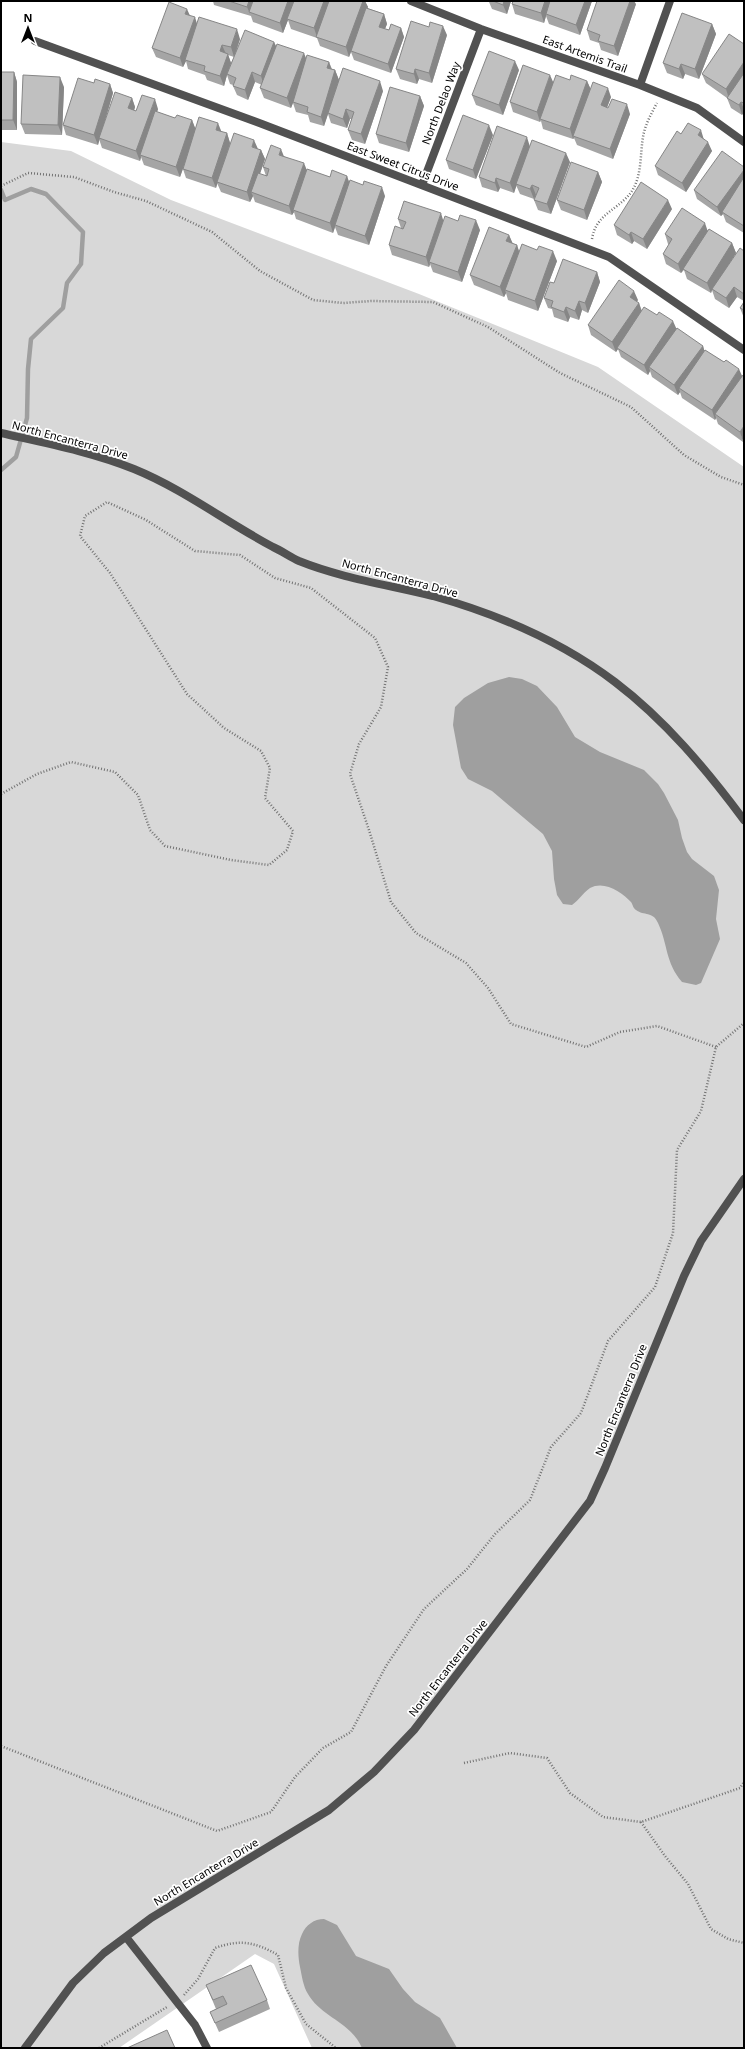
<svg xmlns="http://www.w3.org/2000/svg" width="745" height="2049" font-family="'Noto Sans',sans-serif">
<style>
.green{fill:#d8d8d8}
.water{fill:#9f9f9f}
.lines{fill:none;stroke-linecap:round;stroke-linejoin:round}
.stream{stroke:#9f9f9f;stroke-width:4.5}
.path{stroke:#737373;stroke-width:2.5;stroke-dasharray:1 2;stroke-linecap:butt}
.street{stroke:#515151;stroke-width:8}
.wall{fill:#a5a5a5;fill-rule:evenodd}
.shaded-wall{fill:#868686}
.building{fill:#c0c0c0;stroke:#868686}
.labels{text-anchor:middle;stroke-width:3.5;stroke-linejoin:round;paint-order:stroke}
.street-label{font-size:11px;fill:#000;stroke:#fff}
</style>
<rect width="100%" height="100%" fill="#fff"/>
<!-- green -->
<path class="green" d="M1 142 71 151 171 200 419 294 598 367 744 467V2048H312L274 1964 255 1954 119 2048H1Z"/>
<!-- water -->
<path class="water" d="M509 677 522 679 537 686 557 707 575 737 600 752 644 770 658 784 664 793 678 820 682 838 687 852 692 859 714 876 719 890 716 919 720 939 701 983 696 985 682 982C665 962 668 944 658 923 653 911 644 916 636 910 633 908 633 905 631 902 622 892 604 880 590 888 583 893 579 900 572 905L563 904 557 895 554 879 552 851 543 834 492 791 468 779 461 768 453 725 455 707 464 698 488 683Z
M324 1919 337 1925 356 1956 389 1969 403 1989 415 2002 440 2018 457 2048H362C351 2022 321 2017 308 1994 303 1986 302 1976 300 1967 298 1957 297 1944 302 1934 306 1925 314 1919 324 1919Z"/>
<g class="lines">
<!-- stream -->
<path class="stream" d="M1 190 5 200 31 189 46 194 83 232 81 264 67 283 63 308 31 339 28 369 27 418 16 457 1 470"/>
<!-- path -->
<path class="path" d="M1 186 28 173 74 177 114 192 146 201 212 232 260 271 313 300 343 303 371 301 433 302 488 327 560 373 631 407 684 455 721 477 744 485
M592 239C596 213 619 210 632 191 642 175 640 155 643 137 645 125 651 114 657 103
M1 794 37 774 71 762 115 772 138 795 150 830 165 846 231 860 269 865 287 850 293 831 265 798 270 768 261 751 224 728 187 694 110 573 80 536 85 516 107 502 146 520 195 551 240 555 275 578 311 588 375 638 388 667 381 707 359 744 350 774 369 830 391 902 416 933 466 963 488 988 511 1024 586 1047 620 1032 657 1026 716 1047
M1 1746 217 1831 271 1812 295 1777 323 1748 351 1732 386 1666 424 1609 467 1569 495 1534 530 1500 551 1447 581 1413 608 1341 655 1287 673 1233 677 1150 701 1111 716 1047 744 1023
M464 1763 510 1753 547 1758 570 1793 603 1817 641 1822 740 1788 744 1782
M641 1822 665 1856 688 1884 711 1929 728 1939 744 1943
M184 1995 198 1979 215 1948C240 1939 255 1942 278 1955L286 1988 306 2024 336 2048
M99 2048 167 2007"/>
<!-- street -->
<path class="street" d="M411 1 481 29 640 85 697 108 744 142
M35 41 262 124 609 257 744 350
M640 85 670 1
M422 185 481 29
M1 433C45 443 92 452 134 469 183 489 226 522 273 547 282 551 290 557 299 561 341 578 389 585 433 596 497 614 561 641 615 682 665 720 706 769 744 820
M126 1937 195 2025 207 2048
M25 2048 73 1983 104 1953 151 1918 329 1810 374 1772 414 1730 590 1501 605 1468 684 1276 701 1241 744 1179"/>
</g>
<!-- wall -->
<path class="wall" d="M213 1H365L368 7 367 8 384 14 387 24 385 29 389 30 401 28 404 37 391 73 354 60 351 52 349 57 320 46 317 38 291 29 288 20 283 33 253 22 251 16 214 5Z
M486 1H511L507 14 492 9 489 2Z
M513 1H592L580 35 549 24 546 16 544 23 515 14 512 4Z
M636 4 618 56 601 50 599 43 590 40 587 30Z
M190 16 197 24 240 39 237 49 274 42 276 46 306 59 329 62 332 69 335 70 339 80 383 91 365 144 352 140 348 130 352 119H350L347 128 331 123 328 114 324 126 310 122 308 115 296 112 293 103 291 108 264 98 260 88 262 85 255 82 248 100 237 95 233 86V85L230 84 227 75 224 86 207 80 205 75 188 69 186 61 183 67 156 57 152 48ZM228 55 234 57 231 63Z
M712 24 716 34 699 79 685 74 683 79 667 73 663 63Z
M447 35 432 83 419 79 417 84 400 79 396 69Z
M744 44V112L742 115 731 108 727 98 706 83 702 74Z
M519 70 503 115 476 105 472 95Z
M1 72H14L17 82V130H1Z
M570 80 587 81 591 90 611 97 607 108 630 114 613 159 577 145 574 138 573 139 543 129 541 121 540 122 513 112 510 102 553 82Z
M94 83 110 84 113 93 104 124 132 98 135 107 134 110 136 111 158 109 157 112 175 118 192 120 195 129 221 132 227 133 230 143 261 150 265 159 260 174 266 176 263 167 284 156 307 171 330 177 347 176 349 182 385 196 369 245 338 235 335 227 333 233 296 219 294 212 292 215 255 202 253 196 250 202 221 192 217 183 216 188 186 178 183 169 180 177 144 165 141 157 140 161 102 148 99 139 98 145 66 135 63 125Z
M64 87 62 135 25 134 21 124Z
M420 96 424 106 409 152 379 143 376 134Z
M681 134 704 139 712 151 686 192 658 175 655 166Z
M493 135 476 179 449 169 446 160Z
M530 146 570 162 551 214 538 210 534 200 536 195 534 199 520 194 516 185 514 193 500 188 498 192 482 187 479 177Z
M744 167V233L726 222 723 214 721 216 697 199 694 190Z
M598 172 602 182 587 220 561 210 557 200Z
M672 209 647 249 634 241 632 244 617 235 614 225Z
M398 219 444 221 480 230 462 282 433 272 430 264 429 267 392 255 389 245 401 228Z
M707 230 732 243 736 253 726 269 744 251V301L737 297 729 308 715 299 712 290 711 293 687 279 684 270 681 273 666 264 663 254 669 245 668 244 665 234Z
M509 235 512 243 517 245 519 251 557 261 538 311 508 300 506 293 504 297 474 285 470 275Z
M597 272 600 282 588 313 582 310 579 320 570 317 568 322 554 317 552 309 548 308 544 298 554 283Z
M638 300 637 302 639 303 642 311 676 329 703 346 704 350 724 362 743 442 718 424 716 418 715 420 682 398 680 392 678 395 652 377 650 371 648 375 621 357 618 349 616 352 591 335 588 325Z
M744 302V318L740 308Z
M206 1985 267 2000 270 2009 219 2032 210 2012 216 2009Z"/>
<!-- shaded-wall -->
<path class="shaded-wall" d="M249 1H256L249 12 251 16 247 7Z
M288 1H295L287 19 288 20 283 33 280 23Z
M324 1H330L317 37 314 28Z
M363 1H365L368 7 349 57 346 47Z
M504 1H511L507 14 503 5Z
M545 1H552L546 14V16L544 23 541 13Z
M585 1H592L580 35 576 25Z
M630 1H634L636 4 618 56 614 46Z
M187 9 191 18 185 14Z
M384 14 387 24 382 36 379 27Z
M195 17 198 27 185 60 186 61 183 67 180 58Z
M712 24 716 34 699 79 695 69Z
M443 26 447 35 432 83 429 73Z
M401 28 404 37 391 73 388 64Z
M237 29 240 39 234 57 231 47Z
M274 42 278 51 264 86 261 76Z
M222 45 226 54 220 51Z
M304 53 308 63 291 108 287 98Z
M228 54 231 63 227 74V75L224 86 220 76Z
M515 61 519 70 503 115 499 105Z
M329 62 332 71 327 68Z
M744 62V77L729 99 726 89Z
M681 64 685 74 683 79 679 69Z
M415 69 419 79 417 84 414 74Z
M335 70 339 80 328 113V114L324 126 321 117Z
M14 72 17 82V130L13 120Z
M252 72 255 82 248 100 245 90Z
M550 75 554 84 540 119V122L537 112Z
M60 77 64 87 62 135 58 125Z
M380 81 383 91 365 144 361 134Z
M587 81 591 90 573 136 574 138 573 139 570 129Z
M110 84 113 93 98 145 94 135Z
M608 88 611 97 604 115 601 105Z
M420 96 424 106 409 152 406 143Z
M132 98 135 107 132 118 128 108Z
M155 99 158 109 142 156 140 155 141 157 140 161 136 151Z
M741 102 744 109V112L742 115 739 105Z
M627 104 630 114 613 159 610 149Z
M346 109 350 119 347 128 343 119Z
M192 120 196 130 180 177 176 167Z
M218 123 222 133 216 130Z
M489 125 493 135 476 179 473 170Z
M701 130 704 140 698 135Z
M227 133 230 143 216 188 212 178Z
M527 137 530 147 514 193 510 183Z
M254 140 258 149 252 147Z
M708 142 712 151 686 192 682 183Z
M281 149 285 159 279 155Z
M261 150 265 159 253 193 251 192 253 196 250 202 247 192Z
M566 153 570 162 551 214 547 204Z
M304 163 308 173 293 210 294 212 292 215 289 206Z
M744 170V185L722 212 723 214 721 216 717 207Z
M598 172 602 182 587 220 584 210Z
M347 176 350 185 335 225V227L333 233 330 223Z
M496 178 500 188 498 192 495 183Z
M532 185 536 195 534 199 530 189Z
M382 187 385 196 369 245 365 236Z
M668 200 672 209 647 249 643 239Z
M441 213 444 223 429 262 430 264 429 267 426 257Z
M476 220 480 230 462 282 458 272Z
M705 223 708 232 681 273 678 264Z
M631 232 634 241 632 244 629 235Z
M509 235 513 244 506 241Z
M732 243 736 253 713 290 712 289V290L711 293 707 283Z
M517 245 520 255 505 290 506 293 504 297 500 287Z
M553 251 557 261 538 311 535 301Z
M597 272 600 282 588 313 585 303Z
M734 287 737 297 729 308 726 298Z
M634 291 638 300 633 307 630 297Z
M579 301 582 310 579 320 575 311Z
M639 303 642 313 617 348 618 349 616 352 612 342Z
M566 307 570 317 568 322 564 312Z
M673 321 677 330 649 367 650 371 648 375 644 365Z
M703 346 706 356 679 388 680 392 678 395 674 385Z
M739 369 743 378 715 414 716 418 715 420 712 410Z
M744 426V440L743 442 740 432Z"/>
<!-- building -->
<path class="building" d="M229 1H249L247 7Z
M253 1H288L280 23 249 12Z
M294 1H324L314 28 287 19Z
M329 1H363L346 47 316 37Z
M493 1H504L503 5Z
M513 1H545L541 13 512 4Z
M550 1H585L576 25 546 14Z
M597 1H630L614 46 598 41 600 35 587 30Z
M169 2 187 9 185 14 195 17 180 58 152 48Z
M366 8 384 14 379 27 389 30 391 24 401 28 388 64 351 51Z
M682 13 712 24 695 69 681 64 679 69 663 63Z
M199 17 237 29 231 47 222 45 220 51 228 54 220 76 204 71 205 66 185 60Z
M411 21 429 27 430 22 443 26 429 73 415 69 414 74 396 69Z
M245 30 274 42 261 76 252 72 245 90 233 86 236 78 227 74Z
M729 34 744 44V62L726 89 702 74Z
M277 44 304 53 287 98 260 88Z
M489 51 515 61 499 105 472 95Z
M307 55 329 62 327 68 335 70 321 117 307 112 308 107 293 102Z
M523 65 550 75 537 112 510 102Z
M343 68 380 81 361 134 348 130 354 112 346 109 343 119 328 113Z
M1 72H14L13 120H1Z
M744 73V103L741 102 739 105 727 98Z
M23 75 60 77 58 125 21 124Z
M556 75 570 80 571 75 587 81 570 129 540 119Z
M78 78 94 83 95 79 110 84 94 135 63 125Z
M593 82 608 88 601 105 608 108 612 99 627 104 610 149 573 136Z
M390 87 420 96 406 143 376 134Z
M115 92 132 98 128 108 136 111 142 95 155 99 136 151 99 138Z
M155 111 175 118 177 115 192 120 176 167 140 155Z
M463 115 489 125 473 170 446 160Z
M199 117 218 123 216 130 227 133 212 178 183 169Z
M688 123 701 130 698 135 708 142 682 183 655 166 677 131 681 134Z
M497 126 527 137 510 183 496 178 495 183 479 177Z
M234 133 254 140 252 147 261 150 247 192 217 182Z
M532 140 566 153 547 204 534 200 539 188 532 185 530 189 516 184Z
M271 145 281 149 279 155 304 163 289 206 251 192 258 173 267 176 269 169 263 167Z
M722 151 744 167V170L717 207 694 190Z
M571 162 598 172 584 210 557 200Z
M307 169 330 177 332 170 347 176 330 223 293 210Z
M744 177V226L722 212Z
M350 180 363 185 364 181 382 187 365 236 335 225Z
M641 182 668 200 643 239 631 232 629 235 614 225Z
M404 201 441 213 426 257 389 245 395 226 403 229 406 222 398 219Z
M682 208 705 223 678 264 663 254 672 239 665 234Z
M460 215 476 220 458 272 429 262 445 216 458 221Z
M489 227 509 235 506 241 517 245 500 287 470 275Z
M709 229 732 243 707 283 683 269Z
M522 244 537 250 539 246 553 251 535 301 505 290Z
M740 248 744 251V294L734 287 726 298 712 289Z
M563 259 597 272 585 303 579 301 575 311 566 307 564 312 551 307 553 301 544 298 550 282 554 283Z
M619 280 634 291 630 297 639 303 612 342 588 325Z
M744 302V310L740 308Z
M644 307 657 315 659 312 673 321 644 365 617 348Z
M677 328 703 346 674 385 649 367Z
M705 350 724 362 726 360 739 369 712 410 679 388Z
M743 375 744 376V426L740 432 715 414Z
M251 1965 267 2000 215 2023 210 2012 227 2004 223 1996 213 2000 206 1985Z
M167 2030 175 2048H127Z"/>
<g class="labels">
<!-- street labels -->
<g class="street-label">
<text transform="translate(585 54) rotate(20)" y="4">East Artemis Trail</text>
<text transform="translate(441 103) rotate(-69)" y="4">North Delao Way</text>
<text transform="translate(403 166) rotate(21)" y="4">East Sweet Citrus Drive</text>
<text transform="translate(70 440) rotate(15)" y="4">North Encanterra Drive</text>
<text transform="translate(400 578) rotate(15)" y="4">North Encanterra Drive</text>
<text transform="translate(621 1400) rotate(-68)" y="4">North Encanterra Drive</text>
<text transform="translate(448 1668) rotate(-52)" y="4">North Encanterra Drive</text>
<text transform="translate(206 1872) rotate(-31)" y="4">North Encanterra Drive</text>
</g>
</g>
<!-- border -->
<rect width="745" height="2049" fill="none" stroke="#000000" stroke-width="4"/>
<!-- north arrow -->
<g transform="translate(28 28)" stroke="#ffffff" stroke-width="3" paint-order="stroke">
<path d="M0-3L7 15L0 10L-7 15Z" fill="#000000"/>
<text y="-6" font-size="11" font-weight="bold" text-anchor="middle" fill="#000000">N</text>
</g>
</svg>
